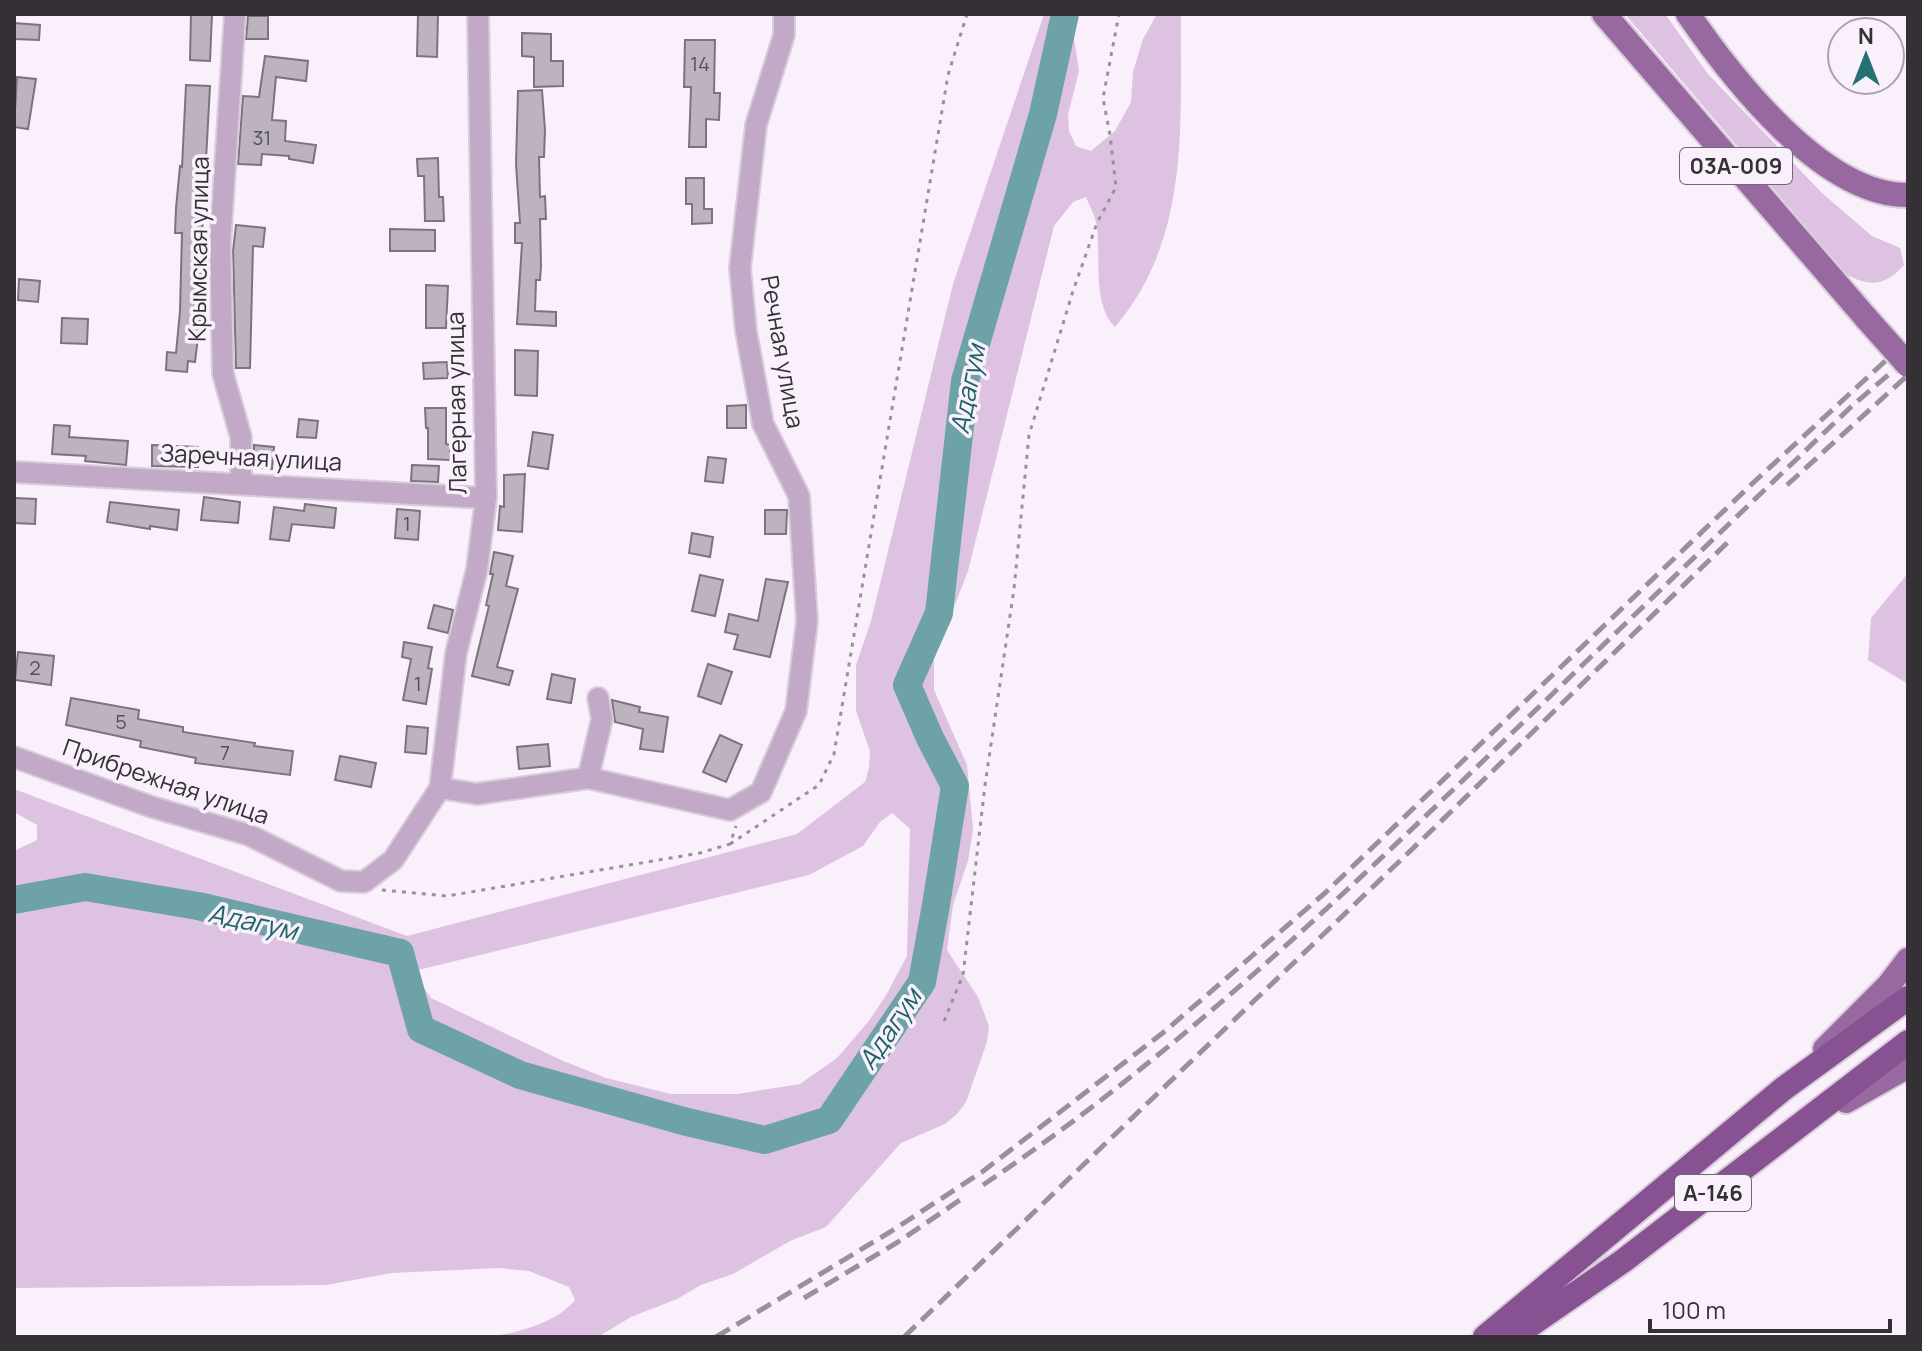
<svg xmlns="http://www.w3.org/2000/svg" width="1922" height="1351" font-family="Manrope,sans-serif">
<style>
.green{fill:#ddc2e1;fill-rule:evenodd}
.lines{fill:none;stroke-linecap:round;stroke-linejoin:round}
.river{stroke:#6da2a6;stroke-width:28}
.building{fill:#bcb3be;stroke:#7c737e;stroke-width:2}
.minor-casing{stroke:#d6cdd8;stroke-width:24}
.major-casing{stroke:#d6cdd8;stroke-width:28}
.highway-casing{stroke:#d6cdd8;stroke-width:28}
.path{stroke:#98919a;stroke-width:3;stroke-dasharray:4 6;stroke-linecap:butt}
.minor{stroke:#c3a9c8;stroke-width:20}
.major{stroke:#9869a0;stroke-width:24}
.highway{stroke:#885192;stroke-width:24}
.rail{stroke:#989199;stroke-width:5;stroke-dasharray:16 8;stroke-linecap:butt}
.major-bridge-casing{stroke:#d6cdd8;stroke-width:28;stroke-linecap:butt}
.major-bridge{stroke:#9869a0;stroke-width:24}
.labels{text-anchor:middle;stroke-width:7;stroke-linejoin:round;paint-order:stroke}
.number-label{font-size:20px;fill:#565157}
.shield{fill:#faf0fc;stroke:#6f6a71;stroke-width:2}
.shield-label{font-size:22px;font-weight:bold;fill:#343035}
.street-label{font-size:24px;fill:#343035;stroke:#faf0fc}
.water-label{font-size:26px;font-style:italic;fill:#1a6367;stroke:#faf0fc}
</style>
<rect width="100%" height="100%" fill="#faf0fc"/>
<!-- green -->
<path class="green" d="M1044 14H1077L1074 38 1079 71 1068 115 1069 131 1076 146 1091 151 1115 131 1131 102 1133 72 1143 39 1157 14H1181C1180 124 1191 238 1115 327 1092 304 1101 258 1097 227 1096 217 1090 207 1086 197L1073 202 1054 226 968 571 934 659V690L967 765 973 829 968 861 953 905 947 950 978 997 989 1026 987 1042 966 1102 957 1114 945 1124 901 1143 826 1227 790 1241 733 1274 701 1285 677 1299 631 1317 598 1337H492C521 1331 556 1323 575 1300L569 1287 529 1271 499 1268 392 1273 326 1285 14 1288V851L37 840V825L14 812V789L407 936 797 834 865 782 869 767 870 751 856 711V665L871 621 953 284ZM892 813 910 829 907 956 885 997 868 1022 837 1058 800 1084 737 1094H671L606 1078 561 1060 431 998 422 985 418 970 809 875 863 846 880 822Z
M1625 14H1665L1708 74 1822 193 1872 236 1900 248 1904 265C1885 286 1871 287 1847 275Z
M1908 573V684L1868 660 1871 618Z"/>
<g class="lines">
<!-- river -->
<path class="river" d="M14 900 85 887 198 906 400 953 421 1029 520 1075 683 1121 765 1140 829 1120 922 982 936 905 955 786 930 738 907 685 939 613 965 381 1043 114 1065 14"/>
</g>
<!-- building -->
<path class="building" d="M191 14H212L210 61 190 60Z
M418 14H438L437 57 417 56Z
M248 16H268V39H246Z
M14 23 40 25 39 40 14 39Z
M522 33 551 34V61H563V86L534 87V57L522 56Z
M685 40H715L714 93H720L719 120 706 119V147H689L691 87H684Z
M265 56 308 61 306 81 276 77 272 120 286 121 285 141 316 145 313 163 289 159V156L262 154 261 165 238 164 243 96 259 97Z
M17 77 36 79 28 129 14 127Z
M186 85 210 86 202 234 201 312 195 362 188 361 187 372 166 370 167 352 176 353 180 311 182 233H175L176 208 180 166 182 167Z
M542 90 545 130 544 157H539L540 197 545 196 546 219H540L541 266 540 280H536L535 311 556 312V326L517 324 522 243H515V223H520L516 164 518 91Z
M438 158 439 197H443L444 221H425L424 176H418L417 159Z
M686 178H704V209H712V223L692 224V204H686Z
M236 225 265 228 263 247 253 246 250 368H236L233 251Z
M390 229 435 230V251H390Z
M19 279 40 281 38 302 18 300Z
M426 285 448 286 446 328H426Z
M62 318 88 319 87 344 61 343Z
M515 350 538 351 537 396 515 395Z
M447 362 448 378 424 379 423 363Z
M746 405V428H727V406Z
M425 408H446V444L450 445V460L428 459V428H426Z
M299 419 318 421 316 438 297 437Z
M54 425 70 426 69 437 128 441 126 465 85 461 86 456 52 454Z
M533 432 553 435 548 469 528 466Z
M152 445 198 447V467L152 466Z
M254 445 274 447 272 469 254 467Z
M708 457 726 459 723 483 705 481Z
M412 465 439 466 438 482 411 481Z
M525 474 522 532 498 530 500 506 504 507V475Z
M204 497 240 502 238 523 201 520Z
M15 498 36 499 35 524 14 523Z
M110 502 179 510 177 530 150 526V529L107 522Z
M305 504 336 508 334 528 292 524 289 541 270 539 274 507 304 511Z
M397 509 420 511 418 540 395 538Z
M765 510H787L786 534H765Z
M692 533 713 537 710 557 689 553Z
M494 552 513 556 506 586 518 589 497 667 513 671 509 685 472 676 489 606 486 605 493 574H490Z
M700 575 723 580 715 616 692 611Z
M766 579 788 582 770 657 734 649 738 635 725 632 729 614 758 621Z
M434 605 453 610 448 633 428 628Z
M404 642 432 647 428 668 432 669 426 704 403 700 411 659 402 657Z
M18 652 54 656 51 685 15 680Z
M708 664 732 672 721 704 698 696Z
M552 674 575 679 571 703 547 699Z
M71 698 139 710 138 719 183 727V732L255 743 254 746 293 751 290 775 195 763 196 758 140 747 141 741 66 725Z
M612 700 640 707 639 712 668 717 663 752 640 749 643 729 615 722Z
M407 726 428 728 426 754 405 752Z
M720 735 742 745 726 782 703 772Z
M548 744 550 766 519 769 517 747Z
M340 756 376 763 371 787 335 780Z"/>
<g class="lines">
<defs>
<path id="minor" d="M235 14 220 244 223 374 241 437V482
M14 472 486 498
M14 757 152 807 249 835 341 881 364 882 393 860 440 788 456 653 477 569 486 498 478 14
M588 778 602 719 598 698
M440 788 477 794 588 778 730 810 761 792 796 711 807 621 799 496 763 424 746 331 740 268 756 125 784 35V14"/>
<path id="major" d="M1604 14 1867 319
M1688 14C1732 78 1823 196 1908 195
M1825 1049 1888 986 1908 960
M1846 1101 1908 1066"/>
<path id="highway" d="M1485 1337 1783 1089 1908 998
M1513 1337 1623 1261 1908 1042"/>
</defs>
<!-- minor casing -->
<use href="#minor" class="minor-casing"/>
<!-- major casing -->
<use href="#major" class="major-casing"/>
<!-- highway casing -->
<use href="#highway" class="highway-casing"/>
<!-- path -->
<path class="path" d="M730 844 819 785 834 754 948 75 967 14
M382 890 447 896 700 853 730 844 736 826
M944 1021 963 975 985 785 1014 589 1029 435 1073 291 1097 223 1116 187 1110 135 1103 98 1119 14"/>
<!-- minor -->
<use href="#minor" class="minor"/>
<!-- major -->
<use href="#major" class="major"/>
<!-- highway -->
<use href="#highway" class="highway"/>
<!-- rail -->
<path class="rail" d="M1787 485 1908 375
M983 1185C1165 1063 1325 913 1482 762 1605 643 1729 524 1853 405L1908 358
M804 1298 898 1242 960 1200
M716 1337 890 1232 982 1172 1164 1032 1325 893 1754 482 1908 340
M904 1337 1432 830 1729 541"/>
<defs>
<path id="major-bridge" d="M1867 319 1908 365"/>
</defs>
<!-- major-bridge casing -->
<use href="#major-bridge" class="major-bridge-casing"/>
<!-- major-bridge -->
<use href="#major-bridge" class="major-bridge"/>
</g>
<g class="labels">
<!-- number labels -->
<g class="number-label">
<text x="700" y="71">14</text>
<text x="262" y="145">31</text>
<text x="407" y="531">1</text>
<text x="35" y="675">2</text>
<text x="418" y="691">1</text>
<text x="121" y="729">5</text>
<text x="225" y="760">7</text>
</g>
<!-- shield labels -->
<g class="shield">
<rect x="1680" y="148" width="112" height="36" rx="6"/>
<rect x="1675" y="1175" width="76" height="36" rx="6"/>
</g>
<g class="shield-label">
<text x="1736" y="174">03А-009</text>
<text x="1713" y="1201">А-146</text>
</g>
<!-- street labels -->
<g class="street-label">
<text transform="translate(199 249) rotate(-89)" y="8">Крымская улица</text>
<text transform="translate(782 352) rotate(80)" y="8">Речная улица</text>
<text transform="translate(457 403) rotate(-91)" y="8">Лагерная улица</text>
<text transform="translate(251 458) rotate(3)" y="8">Заречная улица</text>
<text transform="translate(166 782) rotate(19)" y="8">Прибрежная улица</text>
</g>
<!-- water labels -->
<g class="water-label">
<text transform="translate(968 389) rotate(-79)" y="9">Адагум</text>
<text transform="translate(253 922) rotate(12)" y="9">Адагум</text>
<text transform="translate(890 1029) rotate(-56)" y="9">Адагум</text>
</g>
</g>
<!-- border -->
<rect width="1922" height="1351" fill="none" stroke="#343035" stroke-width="32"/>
<!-- north arrow -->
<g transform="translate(1866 56)"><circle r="38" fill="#faf0fc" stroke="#aba3ac" stroke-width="2"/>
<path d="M0-6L14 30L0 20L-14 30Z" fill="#267176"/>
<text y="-12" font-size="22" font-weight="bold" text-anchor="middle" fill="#343035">N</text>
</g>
<!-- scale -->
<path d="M1650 1319v12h240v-12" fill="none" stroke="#343035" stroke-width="4"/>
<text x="1662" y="1319" font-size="24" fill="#343035" stroke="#faf0fc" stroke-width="6" paint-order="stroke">100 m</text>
</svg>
